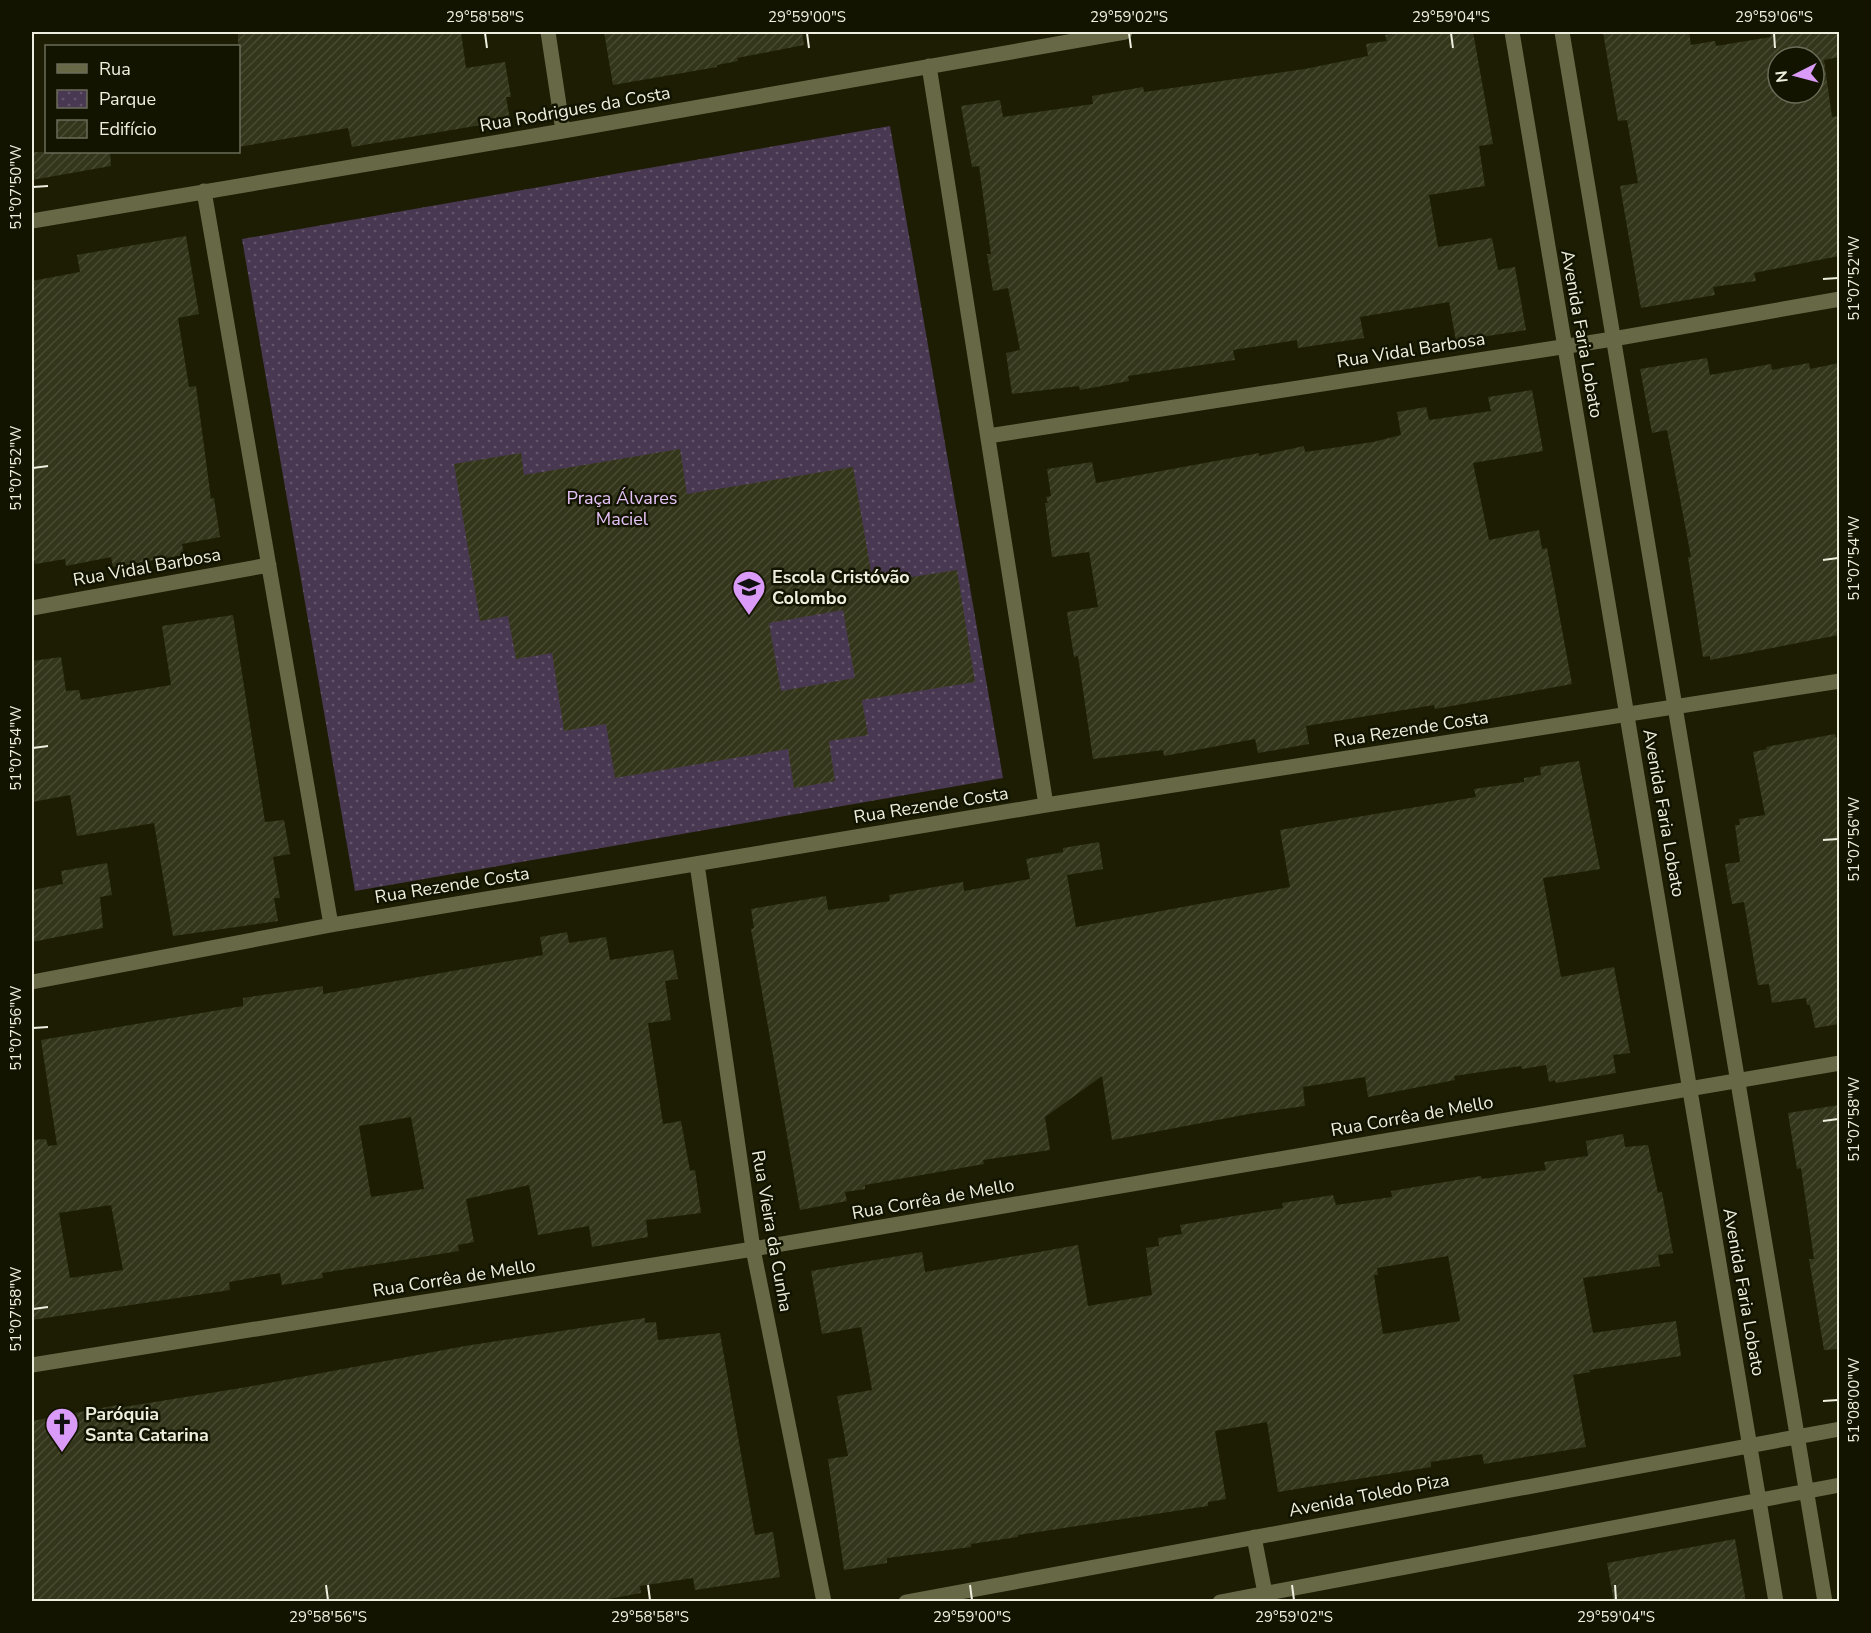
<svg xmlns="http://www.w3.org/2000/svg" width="1871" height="1633" font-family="'Nunito Sans',sans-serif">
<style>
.park{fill:url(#park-dots)}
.building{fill:url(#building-hatch);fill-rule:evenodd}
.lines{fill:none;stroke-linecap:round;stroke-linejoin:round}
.minor{stroke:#666846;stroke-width:15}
.tertiary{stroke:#666846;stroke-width:15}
.ticks{fill:none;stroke:#eeefdf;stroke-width:2}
.labels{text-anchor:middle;stroke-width:5;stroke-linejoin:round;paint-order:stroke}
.street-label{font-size:18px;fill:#eeefdf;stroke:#131400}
.park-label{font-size:18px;fill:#e5c2f7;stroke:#131400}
.poi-label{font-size:18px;font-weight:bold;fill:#eeefdf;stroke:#131400;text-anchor:start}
.neatline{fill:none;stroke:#eeefdf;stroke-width:2}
.ticks-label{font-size:15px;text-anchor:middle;fill:#eeefdf}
</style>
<defs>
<pattern id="park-dots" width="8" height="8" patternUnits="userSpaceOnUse" patternTransform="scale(1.5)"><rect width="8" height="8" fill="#493852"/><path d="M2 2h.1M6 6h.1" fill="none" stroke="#64556a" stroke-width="1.8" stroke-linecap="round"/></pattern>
<pattern id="building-hatch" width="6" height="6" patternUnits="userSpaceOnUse" patternTransform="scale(1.5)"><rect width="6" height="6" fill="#34361b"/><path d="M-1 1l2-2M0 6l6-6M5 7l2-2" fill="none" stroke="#484a31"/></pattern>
</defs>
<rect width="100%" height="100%" fill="#1c1d03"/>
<!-- park -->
<path class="park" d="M890 126 1003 778 355 891 242 239Z"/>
<!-- building -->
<path class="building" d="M238 32H461L466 68 505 62 511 97H506L510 120 352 147 348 128 238 147Z
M604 32H802L804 45 737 58 738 61 717 65V67L613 85Z
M1407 32H1473L1493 144 1479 146 1485 186 1429 195 1438 247 1492 238 1498 270 1515 267 1526 330 1456 341 1449 302 1360 317 1364 338 1298 348 1297 340 1233 350 1235 360 1128 376 1129 381 1080 390 1079 386 1012 394 1006 353 1020 350 1008 288 993 291 987 254H991L979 166 972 167 961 106 1000 100 1003 117 1093 104 1092 96 1143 87 1144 92 1305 69 1368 56 1366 44 1387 41 1385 35Z
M1603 32H1689L1691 45 1715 41 1716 46 1771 37 1770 32H1839V57L1824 60 1832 117 1839 116V256L1754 273 1756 281 1713 287 1715 295 1641 308 1620 186 1638 183 1627 120 1618 121ZM1778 57H1814V93H1778Z
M32 152H110L111 166 32 180Z
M186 236 199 314 178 318 189 387 196 386 211 499 214 498 220 537 182 544 184 555 113 567 111 557 66 566 65 559 35 564 34 559H32V281L80 272 77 255Z
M1707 358 1710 375 1771 364 1772 370 1809 363 1810 369 1839 363V635L1710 660V656L1703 657 1688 557H1691L1667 430 1652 433 1640 369Z
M1532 390 1543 451 1473 463 1489 540 1539 530 1542 549 1547 548 1572 684 1435 709 1434 705 1306 726 1309 744 1258 753 1255 739 1164 756 1163 750 1093 759 1078 656 1074 657 1067 612 1098 607 1089 552 1052 557 1045 503H1048L1046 497 1051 496 1047 469 1092 462 1096 483 1259 453V456L1304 446 1305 452 1373 442 1401 435 1397 412 1426 407 1429 420 1491 411 1488 397Z
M680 449 687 494 853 467 873 583 957 570 975 682 862 700 868 735 829 741 835 781 794 788 788 749 615 778 606 724 564 731 552 653 516 659 508 616 480 621 454 464 521 453 524 475ZM843 610 855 678 781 691 769 623Z
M233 615 265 822 284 820 290 854 273 857 280 898H274L278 921 173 936 154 823 77 836 70 795 32 802V661L61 657 66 691 79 690 81 700 171 685 162 626Z
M1835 734 1836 738 1839 737V1024L1815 1028 1810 1005H1807L1806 998 1772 1003 1769 984 1758 985 1744 902 1732 904 1725 864 1740 862 1735 825H1740L1739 819 1765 815 1753 752 1767 749 1766 747Z
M1579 761 1600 869 1543 878 1561 977 1614 967 1630 1053 1613 1055 1616 1073 1556 1083 1555 1080 1549 1082 1546 1065 1522 1069 1521 1066 1454 1076 1455 1080 1368 1097 1365 1077 1303 1087 1305 1106 1254 1113 1112 1140 1102 1076 1045 1117 1050 1150 983 1160 984 1164 865 1185V1189L845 1192 847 1201 800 1210 751 929 754 928 751 909 826 896 828 910 890 901 889 895 963 882 964 891 1030 879 1026 859 1063 852V848L1099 842 1103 869 1067 875 1076 927 1290 887 1280 830 1476 797 1474 789 1524 782V778L1541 775 1540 767Z
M107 863 112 895 100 897 103 928 32 942V890L63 884 61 871Z
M567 932 569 943 606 937 610 960 673 950 678 979 665 981 671 1020 648 1023 663 1124 681 1121 690 1171 695 1170 701 1213 646 1220 648 1237 592 1247 589 1226 538 1235 529 1185 466 1199 474 1242 458 1245 459 1251 322 1273 323 1278 282 1285 280 1273 229 1282 230 1290 32 1320V1140L46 1139 48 1146 57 1145 41 1040 243 1006V998L323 986V994L543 955 540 937ZM411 1117 424 1189 371 1197 359 1126ZM111 1205 123 1270 70 1278 59 1213Z
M1839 1105V1349L1824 1350 1809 1259H1814L1801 1168 1797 1169 1788 1113Z
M1623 1134 1625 1147 1648 1145 1658 1193 1662 1192 1673 1253 1658 1255 1660 1266 1583 1278 1593 1333 1676 1321 1681 1356 1589 1370 1590 1372 1573 1375 1586 1447 1484 1464 1482 1454 1431 1462V1467L1278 1492 1267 1422 1215 1431 1226 1499 1208 1502V1506L1018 1535V1537L971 1544V1547L887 1558V1563L844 1570 828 1459 848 1456 837 1396 872 1390 861 1327 822 1334 811 1271 922 1252 925 1272 1078 1245 1088 1306 1152 1295 1146 1248 1159 1246 1158 1238 1182 1234 1180 1225 1283 1208 1282 1203 1333 1195 1336 1205 1392 1197 1391 1191 1481 1176 1482 1179 1546 1170 1544 1162 1588 1156 1586 1141ZM1448 1256 1460 1321 1383 1334 1374 1275H1378L1377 1268Z
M645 1318V1323L656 1322 658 1340 720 1333 755 1535 773 1532 780 1577 695 1590 693 1578 640 1586 641 1593 592 1602H32V1421L123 1404 124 1407 247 1387 465 1346Z
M1735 1539 1746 1602H1614L1607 1563Z"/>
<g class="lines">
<!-- minor -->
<path class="minor" d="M548 32 563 131
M929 66 1046 805
M204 191 331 925
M32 221 563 131 1125 32
M988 436 1613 339 1840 299
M32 608 269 565
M697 864 753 1249 824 1602
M32 982 331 925 1046 805 1840 681
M32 1365 753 1249 1840 1063"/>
<!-- tertiary -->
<path class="tertiary" d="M1512 32 1776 1602
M1562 32 1825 1602
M1254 1537 1265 1593
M906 1602 1840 1429
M1220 1602 1840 1485"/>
</g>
<!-- ticks -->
<path class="ticks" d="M485 33 487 48M807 33 809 48M1129 33 1131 48M1451 33 1453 48M1774 33 1775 48M33 187 48 186M1823 279 1838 278M33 468 48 466M1823 560 1838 558M33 748 48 746M1823 840 1838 839M33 1028 48 1027M1823 1121 1838 1119M33 1309 48 1307M1823 1401 1838 1400M326 1585 328 1600M648 1585 650 1600M970 1585 972 1600M1292 1585 1294 1600M1615 1585 1616 1600"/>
<!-- icons -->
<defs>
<symbol id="school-pin" viewBox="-11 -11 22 30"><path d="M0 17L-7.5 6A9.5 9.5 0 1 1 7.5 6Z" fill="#d99af8" stroke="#131400"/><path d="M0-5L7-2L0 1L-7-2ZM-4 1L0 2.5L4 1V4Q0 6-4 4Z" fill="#111"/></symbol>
<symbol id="church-pin" viewBox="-11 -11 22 30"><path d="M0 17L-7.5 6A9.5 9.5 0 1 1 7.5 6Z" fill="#d99af8" stroke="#131400"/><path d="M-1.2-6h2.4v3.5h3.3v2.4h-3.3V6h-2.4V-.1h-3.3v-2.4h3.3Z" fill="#111"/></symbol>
</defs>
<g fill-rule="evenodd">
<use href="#school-pin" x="730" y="568" width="38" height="52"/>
<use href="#church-pin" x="43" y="1405" width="38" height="52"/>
</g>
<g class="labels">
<!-- street labels -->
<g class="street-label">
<text transform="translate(575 109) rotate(-10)" y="6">Rua Rodrigues da Costa</text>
<text transform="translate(1582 334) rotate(80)" y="6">Avenida Faria Lobato</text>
<text transform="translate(1411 350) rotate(-9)" y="6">Rua Vidal Barbosa</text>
<text transform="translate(147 567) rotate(-10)" y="6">Rua Vidal Barbosa</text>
<text transform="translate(1411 729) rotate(-9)" y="6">Rua Rezende Costa</text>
<text transform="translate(931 805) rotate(-9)" y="6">Rua Rezende Costa</text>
<text transform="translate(1664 813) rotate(80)" y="6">Avenida Faria Lobato</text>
<text transform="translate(452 885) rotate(-9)" y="6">Rua Rezende Costa</text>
<text transform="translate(1412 1116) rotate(-10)" y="6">Rua Corrêa de Mello</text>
<text transform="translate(933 1199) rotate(-10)" y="6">Rua Corrêa de Mello</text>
<text transform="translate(772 1231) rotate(80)" y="6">Rua Vieira da Cunha</text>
<text transform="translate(454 1278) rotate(-9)" y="6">Rua Corrêa de Mello</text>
<text transform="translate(1744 1292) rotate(80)" y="6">Avenida Faria Lobato</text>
<text transform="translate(1369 1495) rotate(-11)" y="6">Avenida Toledo Piza</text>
</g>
<!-- park labels -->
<g class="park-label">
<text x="622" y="504">Praça Álvares<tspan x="622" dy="21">Maciel</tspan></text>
</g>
<!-- poi labels -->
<g class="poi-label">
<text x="772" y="583">Escola Cristóvão<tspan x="772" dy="21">Colombo</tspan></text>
<text x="85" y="1420">Paróquia<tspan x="85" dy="21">Santa Catarina</tspan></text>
</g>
</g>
<!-- border -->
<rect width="1871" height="1633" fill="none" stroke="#131400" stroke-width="66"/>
<!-- legend -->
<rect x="45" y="45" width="195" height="108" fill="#131400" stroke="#6b6c59" stroke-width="1.5"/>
<rect x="57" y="64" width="30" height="9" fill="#666846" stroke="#6b6c59" stroke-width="1.5"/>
<text x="99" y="75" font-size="18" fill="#eeefdf">Rua</text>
<rect x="57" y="90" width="30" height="18" fill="url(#park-dots)" stroke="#6b6c59" stroke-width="1.5"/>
<text x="99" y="105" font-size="18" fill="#eeefdf">Parque</text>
<rect x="57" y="120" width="30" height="18" fill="url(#building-hatch)" stroke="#6b6c59" stroke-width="1.5"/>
<text x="99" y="135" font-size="18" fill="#eeefdf">Edifício</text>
<!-- north arrow -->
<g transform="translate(1796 75) rotate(264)"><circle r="28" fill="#131400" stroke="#6b6c59" stroke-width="1.5"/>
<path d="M0-4.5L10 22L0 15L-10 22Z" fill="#d99af8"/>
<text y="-9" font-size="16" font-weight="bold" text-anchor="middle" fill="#eeefdf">N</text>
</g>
<rect x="33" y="33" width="1805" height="1567" class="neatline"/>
<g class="ticks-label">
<text x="485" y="22">29°58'58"S</text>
<text x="807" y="22">29°59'00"S</text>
<text x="1129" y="22">29°59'02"S</text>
<text x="1451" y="22">29°59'04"S</text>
<text x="1774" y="22">29°59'06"S</text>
<text transform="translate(16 187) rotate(-90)" y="5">51°07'50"W</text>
<text transform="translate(1854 278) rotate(-90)" y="5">51°07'52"W</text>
<text transform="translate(16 468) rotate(-90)" y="5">51°07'52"W</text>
<text transform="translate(1854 558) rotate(-90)" y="5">51°07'54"W</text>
<text transform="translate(16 748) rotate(-90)" y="5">51°07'54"W</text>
<text transform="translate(1854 839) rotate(-90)" y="5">51°07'56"W</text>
<text transform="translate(16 1028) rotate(-90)" y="5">51°07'56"W</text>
<text transform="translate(1854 1119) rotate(-90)" y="5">51°07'58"W</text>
<text transform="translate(16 1309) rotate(-90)" y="5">51°07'58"W</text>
<text transform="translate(1854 1400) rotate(-90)" y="5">51°08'00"W</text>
<text x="328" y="1622">29°58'56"S</text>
<text x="650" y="1622">29°58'58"S</text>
<text x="972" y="1622">29°59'00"S</text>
<text x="1294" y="1622">29°59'02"S</text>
<text x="1616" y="1622">29°59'04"S</text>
</g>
</svg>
